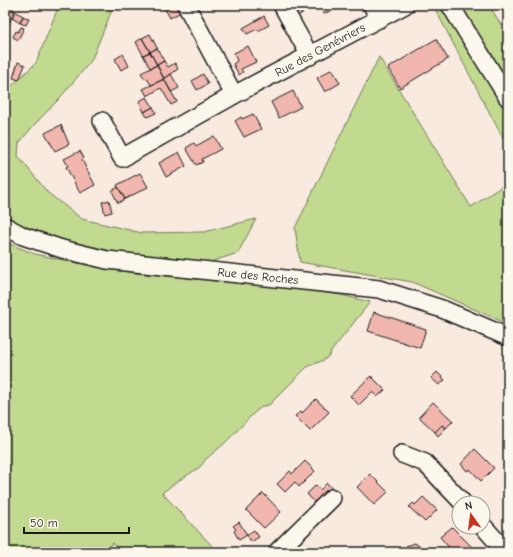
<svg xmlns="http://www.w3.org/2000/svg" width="513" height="557" font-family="'Comic Neue',sans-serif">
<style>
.green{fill:#c2da90;stroke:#6f7b56}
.building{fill:#f1b6ae;stroke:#1c1c1c}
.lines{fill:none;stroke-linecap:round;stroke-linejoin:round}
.minor-casing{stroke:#1c1c1c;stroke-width:20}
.minor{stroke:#fbf7ec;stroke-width:17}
.labels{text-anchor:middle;stroke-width:3.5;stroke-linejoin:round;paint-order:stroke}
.street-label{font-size:12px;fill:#1c1c1c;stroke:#fbf7ec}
</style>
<rect width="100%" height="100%" fill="#f9eae0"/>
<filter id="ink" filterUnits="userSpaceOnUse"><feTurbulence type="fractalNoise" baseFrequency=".025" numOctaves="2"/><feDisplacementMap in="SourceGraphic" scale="8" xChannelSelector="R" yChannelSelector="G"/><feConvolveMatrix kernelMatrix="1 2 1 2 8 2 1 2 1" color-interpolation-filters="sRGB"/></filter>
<g filter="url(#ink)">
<!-- green -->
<path class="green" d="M59 5H114L91 61 58 100 34 125 19 143 18 156 48 193 82 219 142 233 204 232 256 219 238 253 204 264 116 252 47 236 5 217V92L36 63Z
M433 5H489L508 36V148Z
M379 57 471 207 508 182V324L412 282 300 262 295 228Z
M5 242 35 254 96 267 134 273 300 289 341 295 370 302 330 353 331 354 324 360 307 367 269 405 263 406 255 412 225 443 206 459 200 467 175 483 162 493 218 552H119L113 543 101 552H5Z"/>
<!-- building -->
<path class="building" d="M5 5H15L12 10 15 11 5 32Z
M172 5H177L181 12 170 18 165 9Z
M291 5H301L304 12 296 17Z
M319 5H338L339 6 324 14Z
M15 11 23 16 20 23 12 18Z
M23 16 29 19 26 25 20 23Z
M264 16 269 25 258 31 257 29 247 34 243 28Z
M21 27 24 28 18 40 13 37 16 31 18 32Z
M150 34 157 48 150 52 142 38Z
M142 38 150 52 143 55 136 42Z
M436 39 448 59 400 88 388 68Z
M248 46 256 62 241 69 243 72 239 75 233 64 237 61 234 53Z
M157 48 164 61 157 65 150 52Z
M150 52 157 65 150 68 143 55Z
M123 54 129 66 121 70 115 59Z
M164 61 168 67 175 63 178 69 164 79 157 65Z
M18 62 25 65 19 80 13 78Z
M157 65 164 79 151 85 147 78 145 79 141 73Z
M332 69 340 83 325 92 317 78Z
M171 74 179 88 171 92 164 79Z
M203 74 208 84 197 90 192 81Z
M164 79 177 102 171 105 161 88 147 96 143 89Z
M293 91 301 107 279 118 271 102Z
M147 97 153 107 144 112 139 101Z
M153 107 156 113 147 117 144 112Z
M253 114 261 129 244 137 235 121 241 117 242 119Z
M61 125 69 144 55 151 45 133Z
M214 136 221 149 202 159 203 162 196 165 186 148 194 143 196 146Z
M80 151 84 158 82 160 95 185 80 193 66 167 68 166 64 159Z
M179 152 186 166 166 177 159 163Z
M140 173 148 187 125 199 117 185Z
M118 187 125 199 118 203 112 191Z
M109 200 112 212 105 214 102 202Z
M374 312 426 329 420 348 368 331Z
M437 372 445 380 439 385 431 378Z
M371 376 385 390 377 397 372 392 359 405 350 396Z
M316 399 329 412 310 431 295 416 301 411 302 413Z
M433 402 453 421 446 428 442 425 435 432 419 417Z
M442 425 446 428 438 436 435 432Z
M475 449 494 468 481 481 470 469 467 471 461 464Z
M305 461 315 471 299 487 295 482 285 492 277 484 290 471 292 474Z
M370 474 388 492 374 505 357 487Z
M327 483 333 490 317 505 307 494 316 485 320 490Z
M263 493 281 512 264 528 246 510Z
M423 497 437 510 425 522 409 507 413 503 415 505Z
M239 522 247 535 239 540 234 531 236 529 233 526Z
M452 527 472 547 467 552H453L440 537Z
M254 530 259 537 251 542 247 535Z
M415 543 423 549 420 552H412L406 546Z"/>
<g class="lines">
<defs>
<path id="minor" d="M186 5 234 95
M282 5 310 56
M372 5 379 19
M450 5 508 98
M102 121 122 158 234 95 405 5
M5 226 23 236 62 249 107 260 379 289 442 309 508 337
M402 454 425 463 463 503
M483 526 506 552
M277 552 332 498"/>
</defs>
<!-- minor casing -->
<use href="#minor" class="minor-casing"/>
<!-- minor -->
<use href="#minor" class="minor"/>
</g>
</g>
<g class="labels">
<!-- street labels -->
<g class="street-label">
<text transform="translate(320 50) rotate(-28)" y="4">Rue des Genévriers</text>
<text transform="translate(258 276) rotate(6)" y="4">Rue des Roches</text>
</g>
</g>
<!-- margin -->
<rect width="513" height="557" fill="none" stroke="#fbf7ec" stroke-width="20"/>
<rect x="10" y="10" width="493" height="537" fill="none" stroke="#1c1c1c" stroke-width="1.5" filter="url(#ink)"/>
<!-- north arrow -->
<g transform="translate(471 515) rotate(346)"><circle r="19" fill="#fbf7ec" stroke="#a29f99"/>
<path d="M0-3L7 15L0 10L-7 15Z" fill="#c8321e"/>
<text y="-6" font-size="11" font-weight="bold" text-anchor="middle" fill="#1c1c1c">N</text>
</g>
<!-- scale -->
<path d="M24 527v6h105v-6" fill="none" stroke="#1c1c1c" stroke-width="2"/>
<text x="30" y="527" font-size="12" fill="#1c1c1c" stroke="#fbf7ec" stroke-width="3" paint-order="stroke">50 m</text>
</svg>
